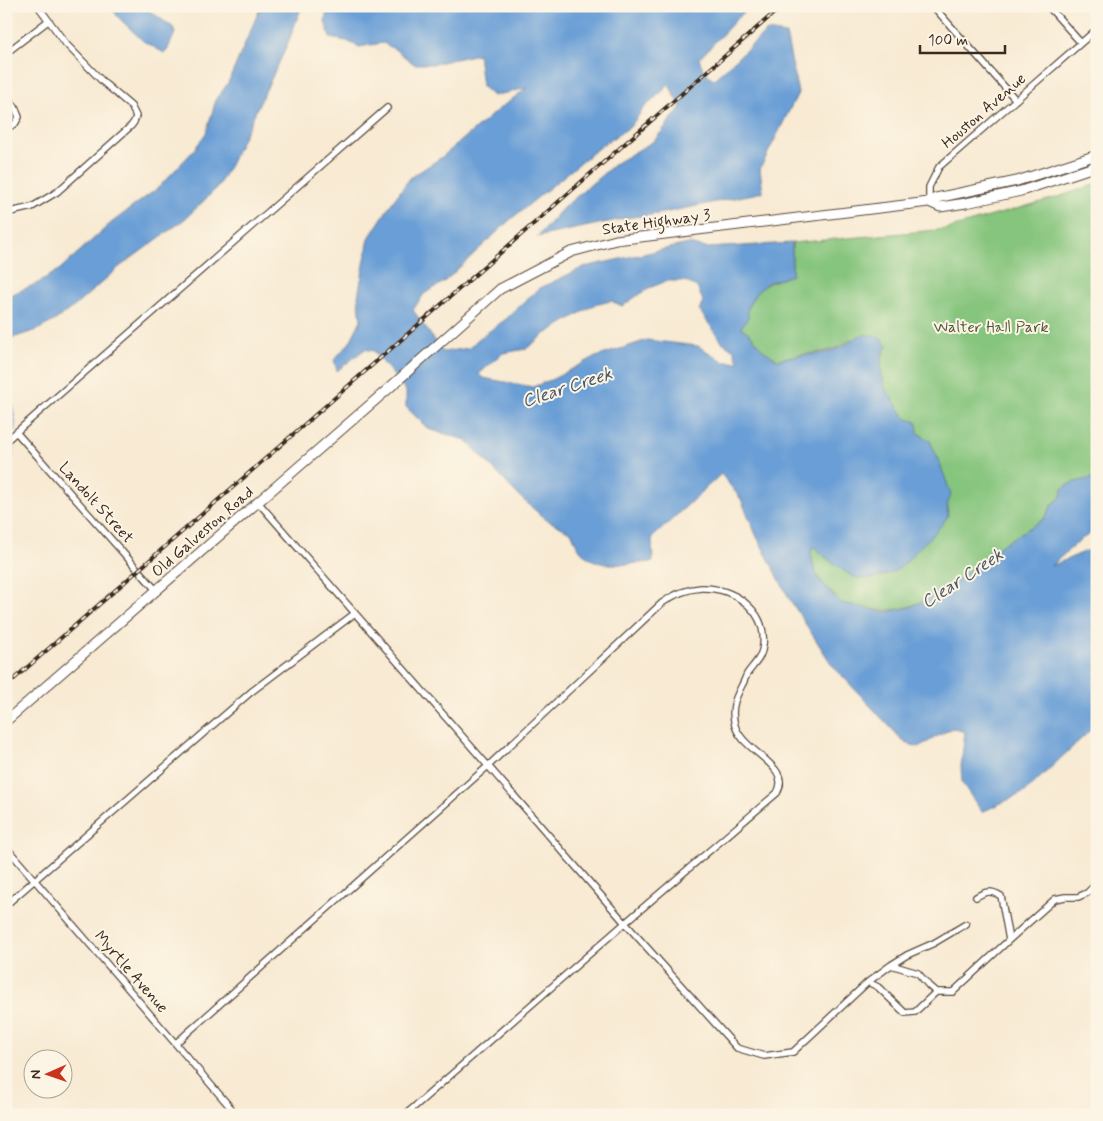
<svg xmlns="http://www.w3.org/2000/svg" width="1103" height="1121" font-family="Mynerve,sans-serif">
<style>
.green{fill:#86c57d;stroke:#60784e}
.water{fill:#699ed6;stroke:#52647a;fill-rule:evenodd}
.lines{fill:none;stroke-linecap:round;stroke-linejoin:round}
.stream{stroke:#699ed6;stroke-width:2}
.minor-casing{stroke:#574739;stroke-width:8}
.primary-casing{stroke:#574739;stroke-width:11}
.minor{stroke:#fff;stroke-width:5.5}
.primary{stroke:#fff;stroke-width:9}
.rail-casing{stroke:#3b2a1e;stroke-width:4}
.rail{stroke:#fcf5e5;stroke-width:2;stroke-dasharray:5.5;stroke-linecap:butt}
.labels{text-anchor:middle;stroke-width:4;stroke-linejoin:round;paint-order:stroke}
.street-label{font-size:16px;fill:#3b2a1e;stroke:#fcf5e5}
.park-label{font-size:16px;fill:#52583a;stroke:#fcf5e5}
.water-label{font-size:18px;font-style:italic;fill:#4d5868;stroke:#fcf5e5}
</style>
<rect width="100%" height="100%" fill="#fcf5e5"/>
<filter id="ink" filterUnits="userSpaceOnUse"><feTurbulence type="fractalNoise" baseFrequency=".02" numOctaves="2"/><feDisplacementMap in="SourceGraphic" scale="10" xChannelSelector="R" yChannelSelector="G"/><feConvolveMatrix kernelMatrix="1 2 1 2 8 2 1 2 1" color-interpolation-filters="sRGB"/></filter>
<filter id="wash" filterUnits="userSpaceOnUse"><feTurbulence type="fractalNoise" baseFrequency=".0096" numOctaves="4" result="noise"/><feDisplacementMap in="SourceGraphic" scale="20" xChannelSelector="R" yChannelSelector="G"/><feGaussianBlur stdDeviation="1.12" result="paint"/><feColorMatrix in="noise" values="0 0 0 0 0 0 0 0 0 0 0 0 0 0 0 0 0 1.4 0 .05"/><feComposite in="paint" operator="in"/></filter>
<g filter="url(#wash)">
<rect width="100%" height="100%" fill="#f8ead3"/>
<!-- green -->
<path class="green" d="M1097 184V477C1081 481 1063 494 1052 505 1049 509 1048 514 1044 518 1036 527 1014 537 1003 545 960 575 921 621 864 608 857 607 847 607 842 603 837 601 833 593 829 590 818 579 806 562 813 546L830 561 850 575 901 567 916 550 947 506 950 494 930 441 918 433 905 418 885 388 881 371V358L887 345 850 340C826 358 803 350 778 360L762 350 752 336 741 327C751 315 745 316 749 306 756 285 773 281 792 275V243L947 229 1058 197Z"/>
<!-- water -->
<path class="water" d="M110 6H143L174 28 175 33 167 51 164 53 143 41 118 17Z
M261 6H302L286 48 230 165 217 188 185 219 118 268 76 305 54 321 37 330 6 340V297L40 282 60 269 111 223 158 188 194 150 206 133 216 100 228 83Z
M328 6H749L699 59 703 69 713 80 767 31 786 34 798 93 760 169 763 192 658 214 632 217 537 237 563 208 616 163 654 141 681 107 669 85 644 108 630 127 602 145 510 220 444 282 424 294 413 310 443 352 469 348 477 340 506 319 538 289 584 267 688 244 707 248 792 243V275L767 283 756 293 748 307V318L741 327 752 336 763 350 778 360C797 353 820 357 839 348 849 344 856 334 867 335 877 335 880 338 887 345L881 358V371L885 388 905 418 917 422 918 433 930 441 939 461 951 494 947 506 948 516C939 530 928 539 917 550 911 555 907 563 901 567 891 575 869 581 857 578 846 575 822 554 813 546L811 552 814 569 819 580 841 603 885 612 907 608 929 599 962 577 1003 544 1044 519 1051 507 1061 497 1062 489 1071 483 1097 477V530L1080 540 1051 566 1089 550 1097 555V724L1025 792 982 812 962 783 961 766 965 732 952 728 919 747 905 743 832 665 790 600 756 535 741 499 721 474 652 538 653 562C619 564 584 574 572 533L545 519 519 496 466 440 428 429 406 407V391L374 351 365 349 337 371 334 360 350 342 361 320 358 296 369 238 391 204 410 178 442 157 500 108 527 88 493 96 482 86 478 54 433 64H414L396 50 383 43 359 47 347 41 330 38 325 21ZM667 281H684L697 287 703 301 699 310 722 342 734 350 738 362H725L698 346 647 340 593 358 553 379 533 387 483 378 479 374 503 353 526 349 545 334 594 305 611 301 622 306 649 288Z"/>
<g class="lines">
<!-- stream -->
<path class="stream" d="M6 377 15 423 14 430
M6 468 12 458 14 437
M6 636 9 640"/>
</g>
</g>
<g filter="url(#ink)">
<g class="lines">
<defs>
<path id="minor" d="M933 6 1016 100
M1048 6 1081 43
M6 53 48 21
M6 95 15 107 19 117 15 124 6 128
M929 202V187L939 167 1097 29
M6 213 32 207 57 192 131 126 134 122 136 116 131 106 104 83 66 44 38 6
M16 432 156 590
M6 441 387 108
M258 502 625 923 737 1048 764 1056 793 1052 868 982 891 965 907 955 934 943 966 924
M6 847 237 1115
M6 905 251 692 354 614
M1009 940 1055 899 1065 897H1078L1087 893 1097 883
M891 965 918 973 929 986 936 992H953L1009 940 1001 896C991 890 986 891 976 897
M868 982 878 987 905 1013 915 1012 936 992
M176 1043 488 766 662 603C673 595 686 589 701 588 733 587 767 610 763 645 762 658 754 664 747 674 745 678 744 682 742 685 736 697 731 707 734 721 738 752 794 764 777 793L625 923 405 1115"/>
<path id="primary" d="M929 202 940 207 966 203 1021 191 1097 166
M6 721 387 390 500 289 571 252 616 240 929 202 936 198 1017 181 1097 155"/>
</defs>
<!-- minor casing -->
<use href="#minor" class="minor-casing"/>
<!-- primary casing -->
<use href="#primary" class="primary-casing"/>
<!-- minor -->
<use href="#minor" class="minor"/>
<!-- primary -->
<use href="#primary" class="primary"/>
<defs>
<path id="rail" d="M6 686 782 6"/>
</defs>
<!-- rail casing -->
<use href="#rail" class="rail-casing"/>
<!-- rail -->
<use href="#rail" class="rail"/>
</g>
</g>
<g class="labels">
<!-- street labels -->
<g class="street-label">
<text transform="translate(983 110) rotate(-41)" y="6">Houston Avenue</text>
<text transform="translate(656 221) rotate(-8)" y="6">State Highway 3</text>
<text transform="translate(97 502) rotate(48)" y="6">Landolt Street</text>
<text transform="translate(202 531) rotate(-41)" y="6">Old Galveston Road</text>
<text transform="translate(132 971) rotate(49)" y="6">Myrtle Avenue</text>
</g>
<!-- park labels -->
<g class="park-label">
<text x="991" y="332">Walter Hall Park</text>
</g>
<!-- water labels -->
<g class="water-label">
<text transform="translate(567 387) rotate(-18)" y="6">Clear Creek</text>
<text transform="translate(962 578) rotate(-33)" y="6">Clear Creek</text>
</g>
</g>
<!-- margin -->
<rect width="1103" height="1121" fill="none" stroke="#fcf5e5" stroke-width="25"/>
<!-- north arrow -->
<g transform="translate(48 1074) rotate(268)"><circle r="24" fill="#fcf5e5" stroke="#afa495"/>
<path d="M0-4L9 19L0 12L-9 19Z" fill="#c8321e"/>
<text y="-8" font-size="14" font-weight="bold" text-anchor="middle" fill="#3b2a1e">N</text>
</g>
<!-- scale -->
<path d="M920 45v8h85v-8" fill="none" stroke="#3b2a1e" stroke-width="2.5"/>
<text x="928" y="45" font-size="15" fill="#3b2a1e" stroke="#fcf5e5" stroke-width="4" paint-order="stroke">100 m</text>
</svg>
